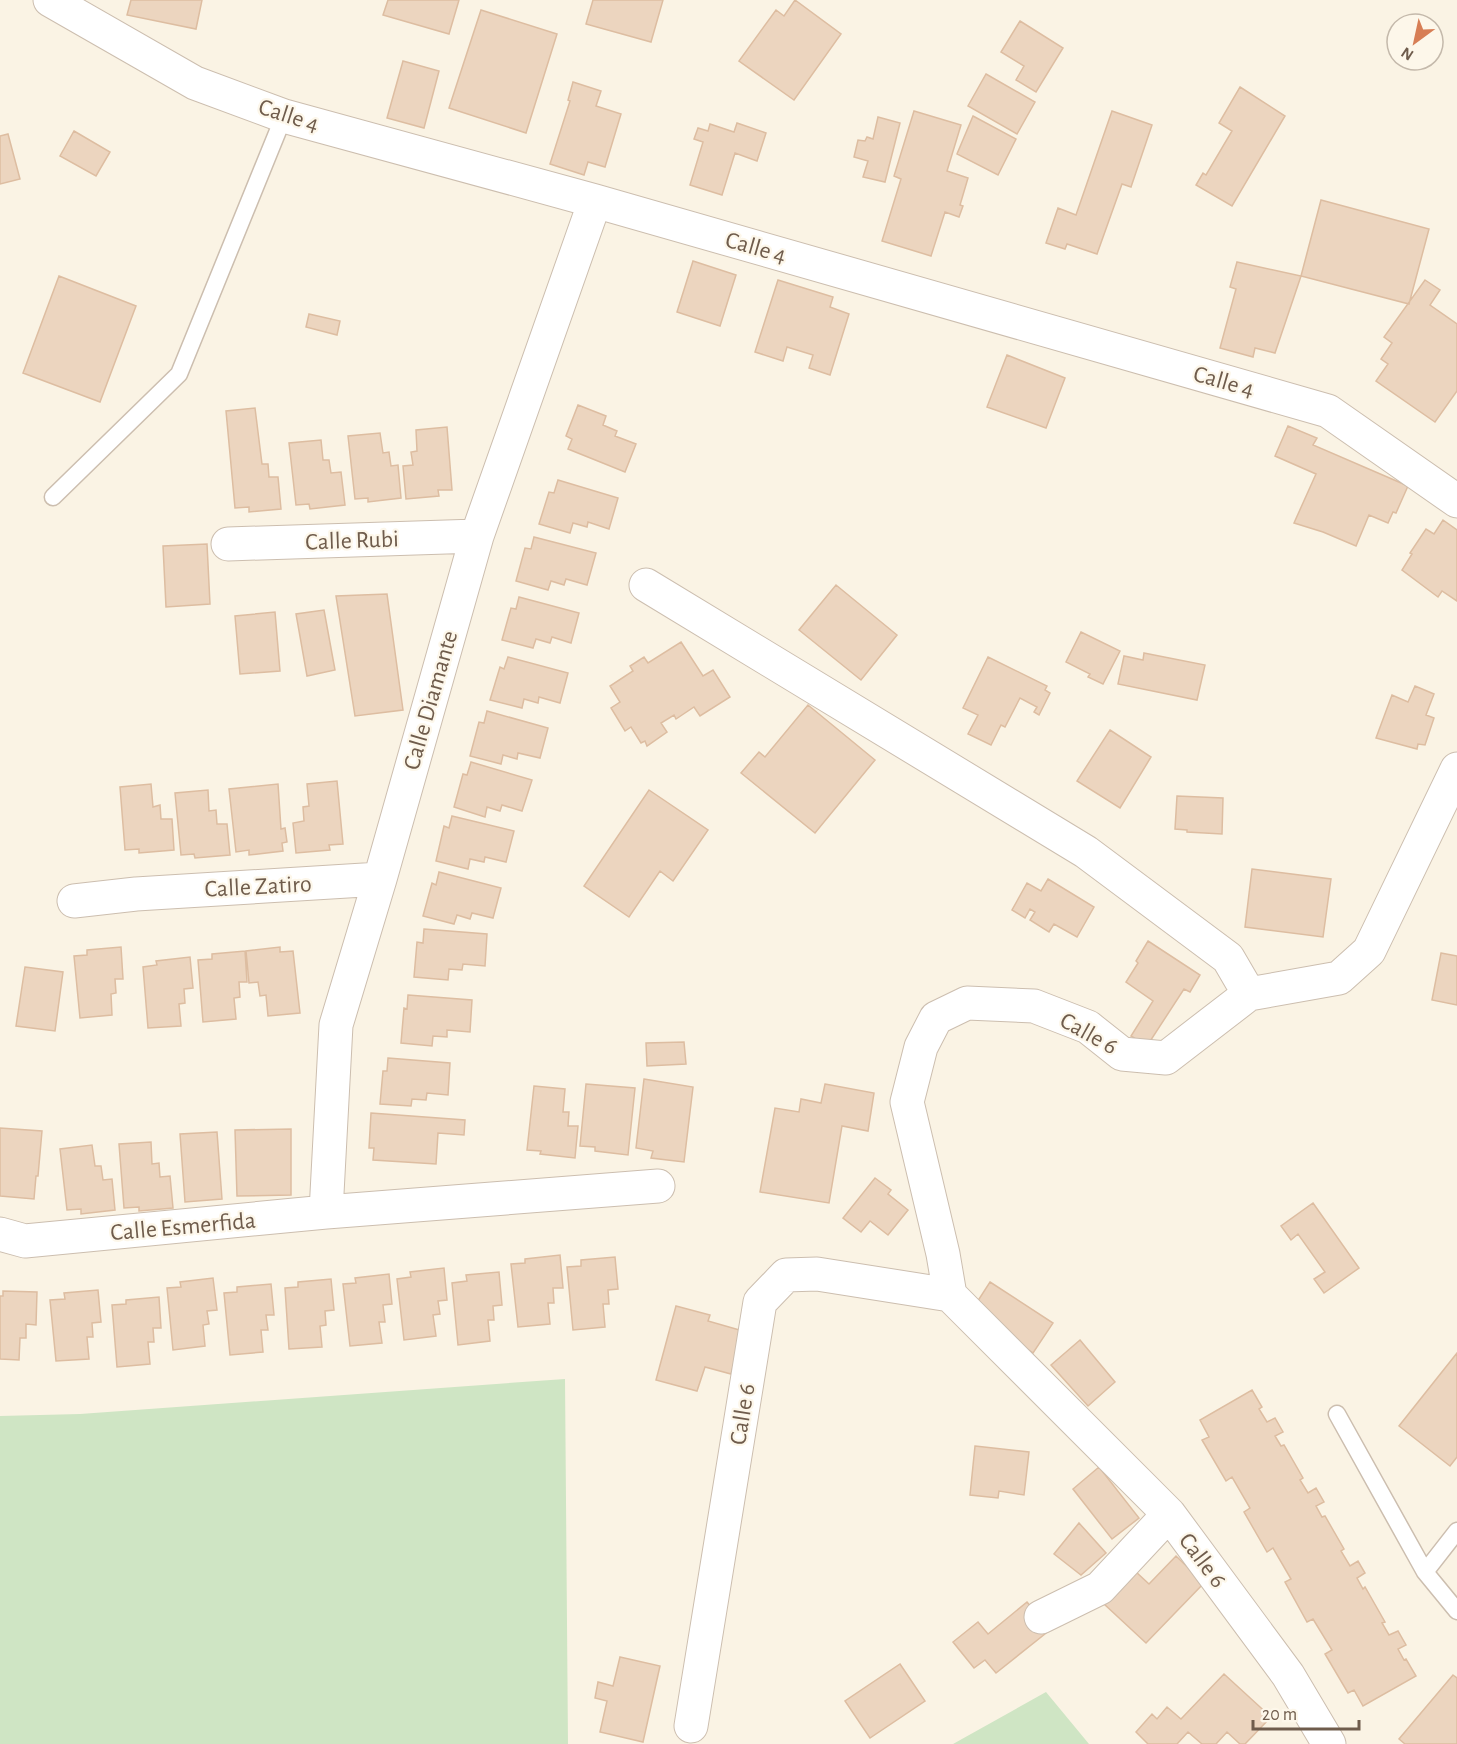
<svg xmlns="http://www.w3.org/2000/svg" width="1457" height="1744" font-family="'Alegreya Sans',sans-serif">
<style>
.green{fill:#cfe5c4}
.building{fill:#ecd5bf;stroke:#ddbda1;stroke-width:1.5}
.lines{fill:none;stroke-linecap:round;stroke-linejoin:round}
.service-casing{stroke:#ccbeaf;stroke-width:19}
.minor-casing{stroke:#ccbeaf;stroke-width:35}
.service{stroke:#fff;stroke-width:16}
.minor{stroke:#fff;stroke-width:33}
.labels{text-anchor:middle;stroke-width:4.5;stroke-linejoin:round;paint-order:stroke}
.street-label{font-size:24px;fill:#6f5c4c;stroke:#fdf7ea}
</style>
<rect width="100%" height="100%" fill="#faf3e4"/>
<!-- green -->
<path class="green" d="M565 1379 568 1744H0V1416L80 1414Z
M1046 1692 1089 1744H953Z"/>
<!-- building -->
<path class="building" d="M131 0H202L196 29 127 15Z
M388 0H459L449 34 383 15Z
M593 0H663L651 42 586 24Z
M795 0 841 34 794 100 739 61 776 10 784 16Z
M481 10 557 34 526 133 449 108Z
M1020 21 1063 48 1036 92 1016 80 1024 66 1001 52Z
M403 61 439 71 424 128 387 118Z
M986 74 1035 102 1017 134 968 106Z
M573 82 601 91 596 106 621 114 605 167 588 162 584 175 550 164 570 101 568 100Z
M1240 87 1285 116 1232 206 1196 185 1203 173 1206 175 1232 131 1219 123Z
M914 111 961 125 947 171 968 178 960 205 963 206 959 217 945 212 931 256 882 241 901 179 894 176Z
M1112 111 1152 125 1131 187 1122 184 1097 254 1067 244 1065 249 1046 243 1058 208 1076 215Z
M973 116 1016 139 998 175 957 154Z
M878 117 900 123 885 182 863 177 868 161 854 157 858 140 865 141 867 137 873 139Z
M737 123 766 133 757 161 735 153 722 195 690 185 703 142 694 139 698 128 708 131 710 124 734 132Z
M74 131 110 152 96 176 60 156Z
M8 134 20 179 0 184V136Z
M1321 200 1429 229 1409 304 1301 276Z
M693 261 736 275 720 326 677 312Z
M1237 262 1301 276 1275 353 1255 348 1253 357 1220 348 1236 289 1230 287Z
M59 276 136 306 100 402 23 373Z
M778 280 833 297 830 307 849 314 830 375 809 368 813 355 787 347 783 361 755 352Z
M1425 280 1440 290 1430 305 1457 324V391L1435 422 1376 381 1388 364 1381 359 1392 343 1384 337Z
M309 314 340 321 337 335 306 327Z
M1007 355 1065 378 1046 428 987 407Z
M578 405 606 416 603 425 617 431 615 436 636 444 625 472 568 449 572 439 566 436Z
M255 408 262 464H268L269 477H278L281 509 249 512V507L235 508 226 411Z
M1288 426 1317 438 1313 445 1408 486 1396 513 1393 512 1388 523 1369 515 1356 546 1323 532 1294 523 1316 474 1275 456Z
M447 427 452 490H438L439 496 406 499 403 466 413 465 411 452 417 451 416 430Z
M380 433 383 453 389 452 391 466 398 465 401 498 368 502V498L355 499 348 436Z
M321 440 323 460H329L331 473 341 472 345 505 310 509 309 504 296 505 289 443Z
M558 480 618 498 609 529 588 522 587 527 573 523 570 533 539 524 549 492 554 493Z
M1443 520 1457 530V601L1442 591 1438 597 1402 570 1412 554 1410 553 1426 529 1434 534Z
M534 537 596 553 587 585 566 579 564 585 551 581 548 590 516 581 525 548 531 549Z
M207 544 210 604 166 607 163 546Z
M836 585 897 635 861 680 799 630Z
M387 594 403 710 355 716 336 596Z
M519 597 579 613 571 643 552 637 550 643 536 639 533 648 502 640 511 608 516 609Z
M324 610 335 670 307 676 296 614Z
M275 612 280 671 240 674 235 616Z
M1081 632 1120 651 1103 684 1088 677 1090 674 1066 662Z
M681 642 703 676 713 670 730 697 700 716 694 707 676 719 674 715 661 723 667 732 647 746 645 741 641 743 631 727 625 731 611 708 620 702 610 686 633 671 630 666 644 657 648 663Z
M1144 653 1205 665 1197 700 1118 684 1124 656 1143 660Z
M508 657 568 673 560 703 539 697 538 703 524 699 522 708 490 700 500 667 504 669Z
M988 657 1047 686 1045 690 1050 693 1039 715 1034 712 1037 707 1020 698 1005 727 1001 725 991 745 968 734 978 715 963 708Z
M1415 686 1434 694 1426 715 1434 718 1425 745 1418 744 1417 749 1376 738 1392 695 1408 702Z
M808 705 875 760 815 833 741 773 759 752 765 757Z
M487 711 548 728 540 758 518 753 517 759 503 755 501 764 470 756 479 722 484 723Z
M1110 730 1151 757 1120 808 1077 781Z
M471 762 532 780 522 811 502 805 500 811 487 807 485 817 454 807 463 774 467 775Z
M337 781 343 844 329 845 330 850 296 853 293 823 304 821 303 807 309 806 307 784Z
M151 784 153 807 160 805 161 819H172L174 850 139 853V849L125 850 120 787Z
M278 784 281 829 285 828 287 842 282 843 283 851 249 855V850L236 852 229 789Z
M208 790 209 811 216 810 217 824H227L230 855 195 858 194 854 181 855 175 793Z
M649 790 708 830 673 881 660 871 629 917 584 886Z
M1177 796 1223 798 1222 834 1187 832V830L1175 829Z
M452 816 514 831 506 862 485 857 484 862 470 859 468 869 436 861 444 826 449 828Z
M1252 869 1331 879 1323 937 1245 927Z
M439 872 501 888 493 918 472 913 470 919 457 915 454 924 423 916 432 883 436 885Z
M1048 879 1094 907 1077 937 1054 924 1049 932 1030 920 1035 912 1030 909 1025 918 1012 910 1027 883 1041 891Z
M424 929 487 934 485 966 463 964 462 970 449 969 448 980 414 977 417 942 423 943Z
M1148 941 1200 975 1190 992 1184 989 1147 1046 1131 1036 1153 1001 1126 982 1138 963 1136 961Z
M121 947 123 979H115L116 993 111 994 112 1015 80 1018 74 956 87 955V950Z
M280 947V952L293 951 300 1013 268 1016 266 995 260 996 258 982 249 983 246 951Z
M245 951 247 982H239L240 997 234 998 236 1019 203 1022 198 960 212 959V954Z
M1441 953 1457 956V1005L1432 1000Z
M190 957 193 988 184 989 185 1003 179 1004 181 1026 148 1028 143 967 157 965 156 961Z
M25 967 63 972 55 1031 16 1026Z
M408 995 472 1000 470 1032 447 1030V1037L433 1036 432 1046 401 1043 404 1008 407 1009Z
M684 1042 686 1064 647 1066 646 1043Z
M388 1058 450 1063 448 1095 427 1093 426 1100 412 1099 411 1106 380 1104 383 1071H387Z
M644 1079 693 1087 684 1162 651 1158 653 1151 636 1148Z
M586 1084 635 1088 628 1155 595 1151V1147L580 1146Z
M825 1084 874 1093 868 1131 842 1126 829 1203 760 1192 775 1108 799 1112 801 1099 821 1103Z
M534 1086 565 1089 563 1112H569L568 1126H578L575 1158 540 1154 541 1151 527 1150Z
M371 1113 465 1120 464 1135 438 1133 436 1164 373 1160 374 1148H369Z
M0 1128 42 1131 38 1176H36L34 1199 0 1196Z
M291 1129V1195L237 1196 235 1130Z
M217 1132 222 1199 185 1202 180 1134Z
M151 1142 152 1164 159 1163 160 1177 170 1176 173 1208 139 1211V1207L124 1208 119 1144Z
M92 1145 95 1166H101L103 1180 112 1179 115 1210 81 1214V1209L67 1210 60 1149Z
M875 1178 891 1190 888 1194 908 1210 888 1235 870 1221 861 1232 843 1218Z
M1313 1203 1359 1268 1324 1293 1314 1279 1325 1272 1298 1234 1291 1240 1281 1226Z
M560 1255 563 1288H553L554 1303H548L550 1324 518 1327 511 1264 525 1263V1259Z
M615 1257 618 1289 608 1290 609 1304H603L605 1327 573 1330 567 1267 581 1266V1260Z
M444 1268 447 1300 438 1301 440 1314 433 1315 436 1336 404 1340 397 1279 411 1277 410 1272Z
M499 1272 502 1305 493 1306 494 1320H488L490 1341 458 1345 452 1283 467 1281 466 1275Z
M389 1274 392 1304 383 1305 385 1322H379L382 1343 350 1346 343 1284 356 1283 355 1278Z
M213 1278 217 1310 207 1311 209 1324 203 1325 205 1346 173 1350 167 1288 181 1287 180 1282Z
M331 1279 334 1310 325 1311 326 1325 320 1326 322 1347 289 1349 285 1288 298 1287V1282Z
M990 1282 1053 1323 1033 1353 970 1313Z
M271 1284 274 1315H266L268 1330H261L263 1352 230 1355 224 1293 237 1292V1287Z
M98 1290 101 1322 92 1323 93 1337H87L89 1359 56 1361 50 1300 65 1299 64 1293Z
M3 1291 37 1292 36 1325 26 1324V1338H20L19 1360 0 1359V1296H3Z
M159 1297 161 1328H153L154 1342H148L150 1364 117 1367 112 1305 126 1304V1300Z
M676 1306 710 1315 708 1321 743 1331 731 1374 705 1367 697 1391 656 1380Z
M1080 1340 1115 1382 1088 1406 1051 1365Z
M1457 1353V1457L1450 1466 1399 1426Z
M1252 1390 1262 1407 1259 1409 1267 1422 1275 1418 1283 1432 1275 1436 1281 1446 1284 1445 1303 1478 1300 1480 1308 1493 1316 1488 1324 1502 1316 1506 1322 1517 1325 1516 1344 1549 1341 1551 1350 1566 1358 1561 1365 1573 1357 1578 1363 1589 1365 1587 1385 1622 1382 1623 1389 1635 1398 1631 1406 1645 1398 1649 1404 1660 1406 1659 1416 1676 1363 1706 1354 1690 1348 1693 1325 1654 1332 1650 1313 1619 1307 1622 1285 1582 1291 1579 1273 1548 1267 1552 1244 1512 1250 1508 1232 1477 1226 1481 1202 1440 1209 1437 1200 1420Z
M975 1446 1029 1452 1024 1495 999 1491 998 1498 970 1495Z
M1099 1467 1139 1518 1112 1539 1073 1489Z
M1079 1523 1106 1553 1081 1575 1054 1554Z
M1176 1556 1204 1583 1146 1643 1104 1604 1135 1571 1149 1584Z
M1027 1602 1050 1630 996 1673 985 1660 974 1668 953 1642 978 1622 988 1634Z
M620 1657 660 1666 643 1742 600 1732 607 1701 595 1698 598 1682 613 1686Z
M900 1664 925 1701 870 1738 845 1701Z
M1224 1674 1271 1717 1245 1744H1240L1227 1732 1216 1744H1202L1188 1732 1177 1744H1148L1136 1732 1152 1714 1157 1719 1167 1707 1181 1719Z
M1453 1675 1457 1678V1744H1405L1399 1739Z"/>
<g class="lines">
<defs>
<path id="service" d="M53 497 179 374 284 116
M1337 1414 1425 1572 1457 1611
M1425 1572 1457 1531"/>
<path id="minor" d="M50 0 195 83 284 116 595 201 1328 411 1457 501
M228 544 477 536
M646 585 1086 852 1228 958 1249 994
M74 901 136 894 380 879
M326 1212 336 1025 380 879 477 536 595 201
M0 1234 25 1241 326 1212 658 1186
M950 1295 943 1254 907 1102 921 1047 936 1018 967 1003 1034 1006 1088 1027 1122 1054 1166 1058 1249 994 1339 978 1369 951 1457 769
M1041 1617 1100 1588 1169 1514
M691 1726 760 1302 786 1275 817 1274 950 1295 1169 1514 1288 1675 1329 1744"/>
</defs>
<!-- service casing -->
<use href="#service" class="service-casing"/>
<!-- minor casing -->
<use href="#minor" class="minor-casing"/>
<!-- service -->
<use href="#service" class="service"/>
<!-- minor -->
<use href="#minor" class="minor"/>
</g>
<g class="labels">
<!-- street labels -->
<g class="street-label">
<text transform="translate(289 115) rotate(18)" y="8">Calle 4</text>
<text transform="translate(756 247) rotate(16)" y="8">Calle 4</text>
<text transform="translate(1224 381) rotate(16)" y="8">Calle 4</text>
<text transform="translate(352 540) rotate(-2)" y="8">Calle Rubi</text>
<text transform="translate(430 700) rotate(-74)" y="8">Calle Diamante</text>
<text transform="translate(258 886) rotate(-3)" y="8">Calle Zatiro</text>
<text transform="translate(1089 1033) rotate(29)" y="8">Calle 6</text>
<text transform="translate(183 1226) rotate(-5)" y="8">Calle Esmerfida</text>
<text transform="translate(742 1414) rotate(-81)" y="8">Calle 6</text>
<text transform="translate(1203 1560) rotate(53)" y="8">Calle 6</text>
</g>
</g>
<!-- north arrow -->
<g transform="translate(1415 42) rotate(213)"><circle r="28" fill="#fdf7ea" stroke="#c4b9ab" stroke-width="1.5"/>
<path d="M0-4.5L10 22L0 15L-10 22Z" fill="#d77e55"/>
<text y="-9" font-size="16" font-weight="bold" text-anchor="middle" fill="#6f5c4c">N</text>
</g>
<!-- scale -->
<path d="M1253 1720v9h106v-9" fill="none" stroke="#6f5c4c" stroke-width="3"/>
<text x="1262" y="1720" font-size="18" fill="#6f5c4c" stroke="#fdf7ea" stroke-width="4.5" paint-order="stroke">20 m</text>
</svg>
